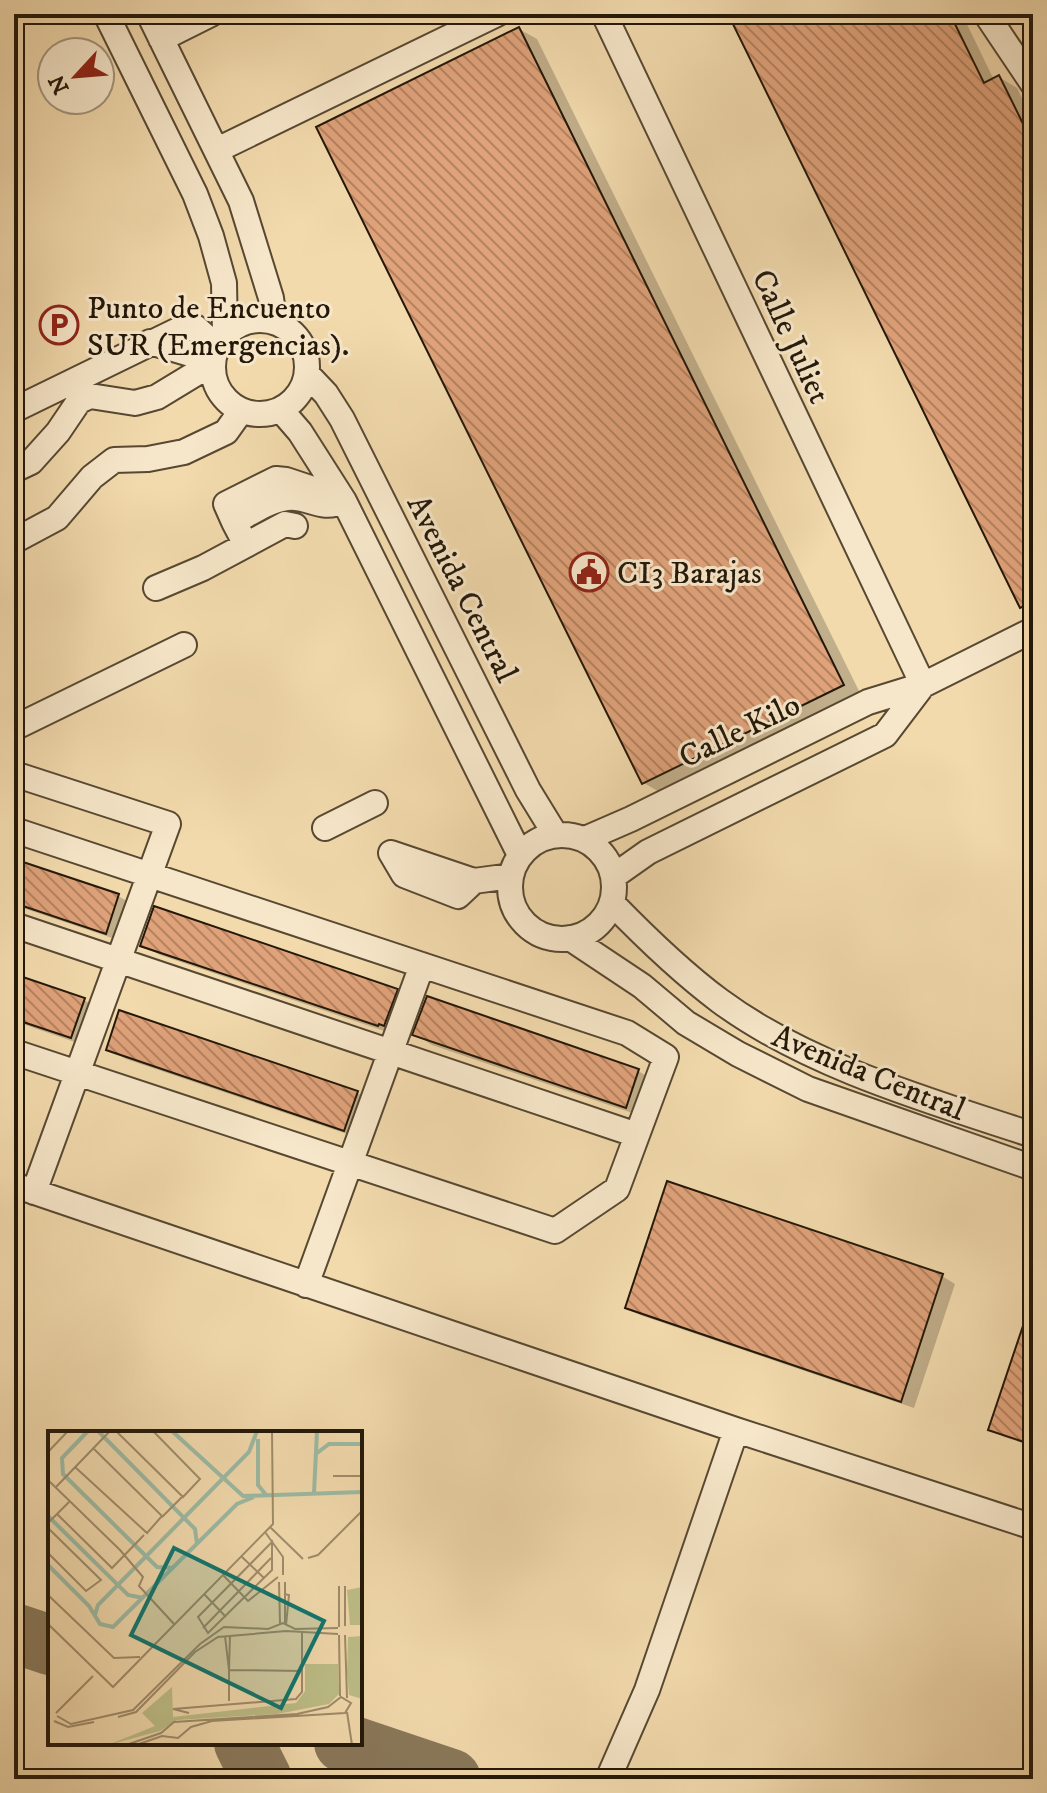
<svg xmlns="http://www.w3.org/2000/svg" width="1047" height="1793" font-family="'IM FELL DW Pica',serif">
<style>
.shadow{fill:#0003}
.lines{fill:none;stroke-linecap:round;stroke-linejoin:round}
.taxiway{stroke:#8a795b;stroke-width:60}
.building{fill:url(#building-back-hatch);stroke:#231809;stroke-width:2}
.minor-casing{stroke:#574832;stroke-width:28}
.minor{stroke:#f7e7ca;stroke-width:24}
.labels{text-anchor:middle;stroke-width:6;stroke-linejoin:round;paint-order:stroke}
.poi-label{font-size:32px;fill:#231809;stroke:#f7e7ca;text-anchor:start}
.street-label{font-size:32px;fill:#231809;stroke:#f7e7ca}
.inset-river{fill:none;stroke:#9cbba5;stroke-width:4}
.inset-road{fill:none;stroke:#9f8c6b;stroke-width:2}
.view{fill:#0f766e;fill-opacity:0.15;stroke:#0f766e;stroke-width:4}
.inset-edge{fill:none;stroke:#231809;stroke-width:4}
</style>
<defs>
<pattern id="building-back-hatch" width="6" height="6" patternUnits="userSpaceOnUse" patternTransform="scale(2)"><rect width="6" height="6" fill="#dfa27a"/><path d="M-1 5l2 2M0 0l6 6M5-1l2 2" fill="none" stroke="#b48362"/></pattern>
</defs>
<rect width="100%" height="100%" fill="#f2daad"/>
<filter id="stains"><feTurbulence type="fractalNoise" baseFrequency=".0025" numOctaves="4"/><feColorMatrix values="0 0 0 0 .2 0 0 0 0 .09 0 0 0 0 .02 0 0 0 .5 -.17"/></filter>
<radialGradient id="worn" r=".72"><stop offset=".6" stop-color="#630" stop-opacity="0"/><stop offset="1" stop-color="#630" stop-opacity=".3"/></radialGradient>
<!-- shadow -->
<path class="shadow" d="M730 14H962L994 80 999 77 1017 88 1033 121V614L1022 607Z
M519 29 537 39 861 695 661 793 644 783Z
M14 861 118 896 136 906 124 942 14 905Z
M142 945 397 990 414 1000 396 1035 160 955Z
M14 977 84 1000 101 1010 89 1047 14 1021Z
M415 1034 638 1071 656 1081 644 1117 432 1045Z
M108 1049 357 1093 374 1103 362 1139 126 1059Z
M942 1276 955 1284 914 1408 640 1315 627 1307Z
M1032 1304H1033V1446L1004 1437 991 1429Z"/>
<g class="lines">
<!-- taxiway -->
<path class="taxiway" d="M14 1633 50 1645
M244 1743 262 1779
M344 1743 451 1779"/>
</g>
<!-- building -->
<path class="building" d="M728 14H950L984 83 999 75 1033 144V602L1020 608Z
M519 27 844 685 642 784 316 127Z
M14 859 119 894 106 934 14 903Z
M154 906 398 989 384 1026 379 1024 378 1026 140 946Z
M14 974 85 998 71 1038 14 1019Z
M427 996 639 1069 626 1108 412 1035Z
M119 1010 358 1091 344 1131 106 1050Z
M667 1181 943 1274 901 1402 625 1308Z
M1030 1305 1033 1306V1445L988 1430Z"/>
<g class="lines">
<defs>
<path id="minor" d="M106 14 195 194 211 236 224 283 225 334
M149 14 241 201 271 298 274 321
M604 14 923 685 1033 630
M986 14 1033 84
M161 39 211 14
M217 150 497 14
M213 367a47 47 0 1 1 94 0a47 47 0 1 1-94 0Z
M150 342 187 353 215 352
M308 375 326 394 342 419 528 790 555 834
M14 410 176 331 195 327 217 347
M281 410 300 432 344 501 520 855
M14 470 31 462 58 432 79 401 90 396 135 403 157 397 213 363
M234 522 226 504 276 479 286 480 319 491
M14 541 57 518 92 477 114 460 148 459 184 452 226 432 241 411
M246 545 234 522C251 513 269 500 287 498 309 495 319 512 344 501
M156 588 203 568 285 524 295 526
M14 728 184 645
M14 774 168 824 34 1192
M325 828 375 803
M14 830 627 1033 666 1057 617 1189 555 1231 14 1052
M510 887a52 52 0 1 1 104 0a52 52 0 1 1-104 0Z
M585 839 631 819 868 702 923 685 885 735 648 852 614 876
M391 853 474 881 511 876
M391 853 404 875 458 896 474 881
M612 903C646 938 681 972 720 1001 808 1066 930 1101 1033 1135
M14 925 637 1135
M570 938 642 986 686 1023 738 1054 808 1089 1033 1168
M14 1185 736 1430 1033 1527
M306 1285 422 965
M608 1779 647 1690 736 1430"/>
</defs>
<!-- minor casing -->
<use href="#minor" class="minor-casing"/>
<!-- minor -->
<use href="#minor" class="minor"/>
</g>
<!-- icons -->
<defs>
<symbol id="parking-ring" viewBox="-11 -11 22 22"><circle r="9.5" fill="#f7e7ca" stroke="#8f2418" stroke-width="1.5"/><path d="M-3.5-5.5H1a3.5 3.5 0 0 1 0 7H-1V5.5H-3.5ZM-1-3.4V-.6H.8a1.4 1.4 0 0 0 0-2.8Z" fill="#8f2418"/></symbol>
<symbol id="civic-ring" viewBox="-11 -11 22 22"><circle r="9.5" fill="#f7e7ca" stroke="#8f2418" stroke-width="1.5"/><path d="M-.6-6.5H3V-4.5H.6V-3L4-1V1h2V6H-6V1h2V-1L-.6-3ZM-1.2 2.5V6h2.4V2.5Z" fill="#8f2418"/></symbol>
</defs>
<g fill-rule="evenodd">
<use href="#parking-ring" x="37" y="303" width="44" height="44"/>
<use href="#civic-ring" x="567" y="550" width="44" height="44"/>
</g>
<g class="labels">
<!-- poi labels -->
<g class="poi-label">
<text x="87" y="318">Punto de Encuento<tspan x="87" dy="37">SUR (Emergencias).</tspan></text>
<text x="617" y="583">CI3 Barajas</text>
</g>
<!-- street labels -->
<g class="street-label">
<text transform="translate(792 336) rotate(65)" y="11">Calle Juliet</text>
<text transform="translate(463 588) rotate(63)" y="11">Avenida Central</text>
<text transform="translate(739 730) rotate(-26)" y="11">Calle Kilo</text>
<text transform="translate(869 1072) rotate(22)" y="11">Avenida Central</text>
</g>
</g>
<!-- overview -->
<g transform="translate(48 1431)">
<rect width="314" height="314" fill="#f2daad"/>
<path d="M314 156V194H302L299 159ZM314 205V268L301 264 299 241 300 206ZM257 233H290L291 263 281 273 229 283 129 289 112 300 60 314 107 295 94 282 124 256 125 286 248 272 257 260Z" fill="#bdbe88"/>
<path class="inset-river" d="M40 0 14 27 15 43 109 136 126 137M50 0 147 98 149 113M124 0 195 65 314 61M210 8V54L219 65M269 22 281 13H314M266 62 269 0M0 85 80 164 95 167M0 134 41 175 52 193 65 196 189 73 206 66M47 184 50 174 201 21 209 0M104 314H130"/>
<path class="inset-road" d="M68 0 135 66 152 48 105 0M0 21 20 0M27 36 99 102 114 85 45 17M285 45H314M0 49 72 119 95 146 91 155 126 193M8 56 62 0M9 83 64 137 96 104M114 86 134 66M0 92 21 71M222 96 255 128M0 97 53 149 38 160 0 122M217 101 235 126V144M224 111V139L160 202 150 186ZM193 125 216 147M260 127 270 124 314 80M175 144 200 170 230 146M231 151 232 193M291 155V196M297 155V195M156 163 178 186M236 163 241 164 238 194M0 164 66 227 92 226M0 193 65 256 225 93 224 0M237 193V151M155 197 223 127M291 204 292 265M297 204 299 267M177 205 181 239 182 204M181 270V239L254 240M299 281 304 314M8 282 45 245M141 282 125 278 248 268 254 261V202M9 285 23 293 85 279 152 213 176 196 220 198 235 192 247 198 290 197M70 286 88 281 147 221 170 206 238 200 290 203M6 290 20 296 46 291M78 314 113 302 126 291 249 283 280 276 293 266 303 272 297 282 164 290 143 296 130 307 114 305 88 314"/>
<path class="view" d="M126 117 276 190 233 277 83 204Z"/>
<rect width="314" height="314" class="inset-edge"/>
</g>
<!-- margin -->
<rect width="1047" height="1793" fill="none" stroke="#f2daad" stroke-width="48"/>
<rect x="16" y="16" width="1015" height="1761" fill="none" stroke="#231809" stroke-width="4"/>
<rect x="24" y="24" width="999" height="1745" fill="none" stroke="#231809" stroke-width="2"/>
<!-- north arrow -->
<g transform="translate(76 76) rotate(244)"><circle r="38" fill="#f7e7ca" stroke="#a2947d" stroke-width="2"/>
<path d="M0-6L14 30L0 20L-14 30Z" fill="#8f2418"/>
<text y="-12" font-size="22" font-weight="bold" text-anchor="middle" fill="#231809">N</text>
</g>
<rect width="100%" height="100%" filter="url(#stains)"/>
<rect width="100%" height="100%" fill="url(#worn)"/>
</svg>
